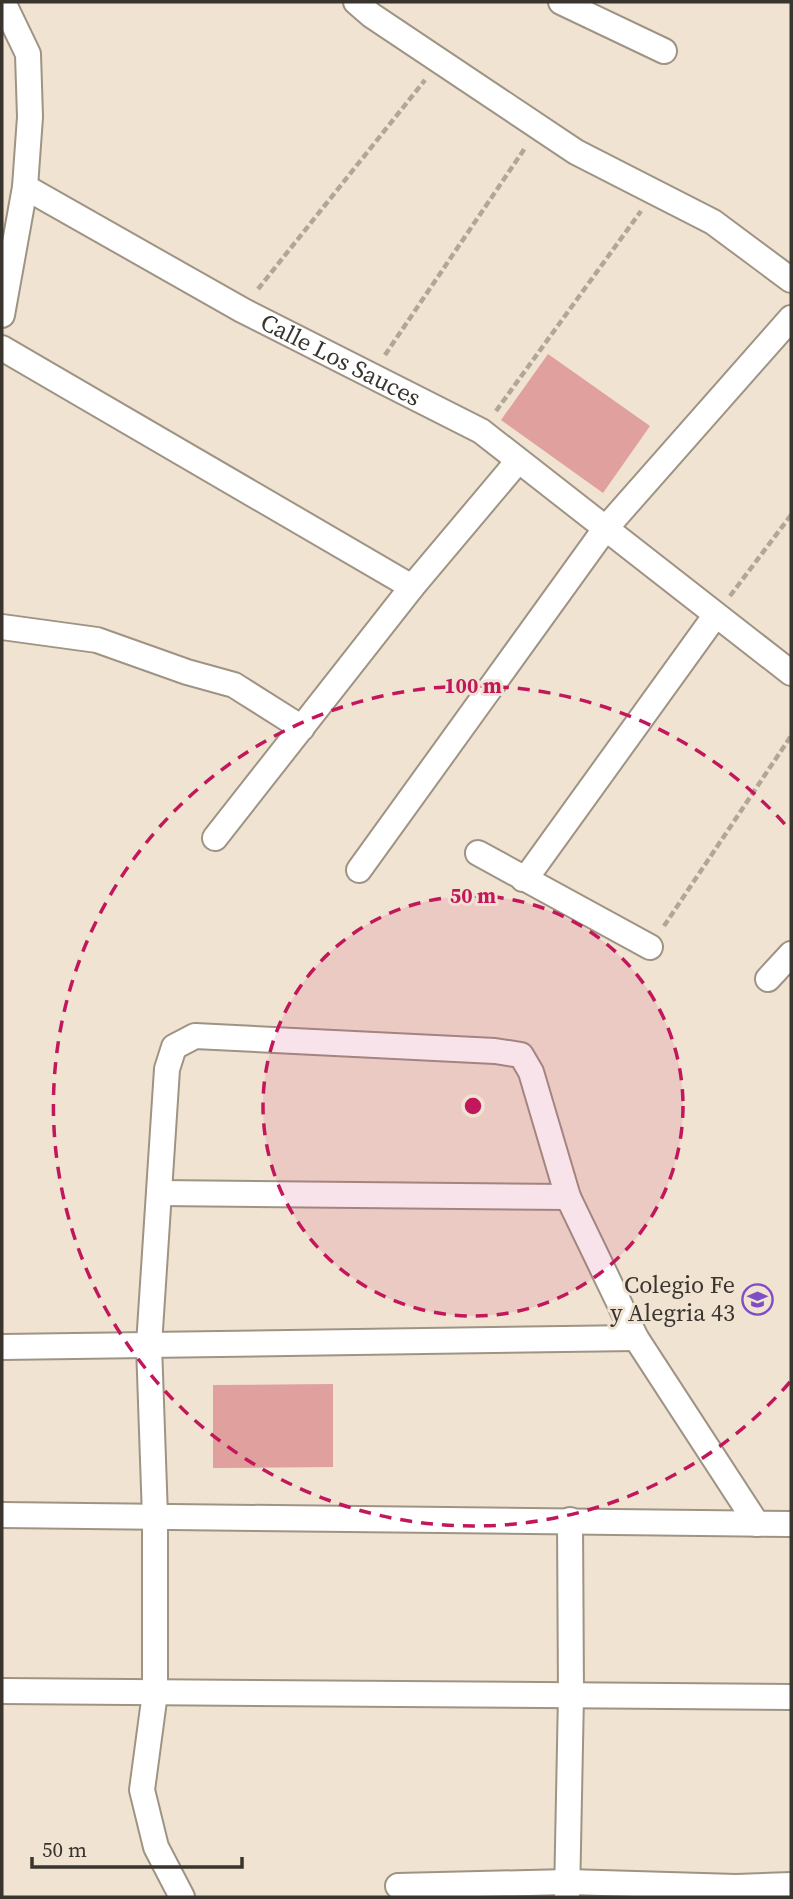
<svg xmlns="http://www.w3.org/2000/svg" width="793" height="1899" font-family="'Source Serif 4',serif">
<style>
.green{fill:#dfa09e}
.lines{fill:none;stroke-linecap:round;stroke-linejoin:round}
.minor-casing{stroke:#9f9384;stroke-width:28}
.path{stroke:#b0a699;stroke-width:4.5;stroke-dasharray:7 3.5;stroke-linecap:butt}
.minor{stroke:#fff;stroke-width:24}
.ring{fill:none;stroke:#c2185b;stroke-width:3.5;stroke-dasharray:12 9}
.labels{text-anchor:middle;stroke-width:6;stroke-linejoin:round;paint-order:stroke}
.street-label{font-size:24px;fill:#39342e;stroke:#f0e3d2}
.poi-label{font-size:24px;fill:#39342e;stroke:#f0e3d2;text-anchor:end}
.centre{fill:#c2185b;stroke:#f0e3d2;stroke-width:3.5}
.ring-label{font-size:21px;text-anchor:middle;font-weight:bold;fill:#c2185b;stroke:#f0e3d2;stroke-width:6;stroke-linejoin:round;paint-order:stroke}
</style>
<rect width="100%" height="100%" fill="#f0e3d2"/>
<!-- green -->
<path class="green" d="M548 354 650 426 603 493 501 420Z
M333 1384V1467L213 1468V1385Z"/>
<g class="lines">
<defs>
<g id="minor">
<path d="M356 2 371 15 576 152 713 222 791 280"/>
<path d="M561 2 664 51"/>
<path id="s1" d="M25 187 242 310 481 431 791 673"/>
<path d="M2 315 25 187 30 117 28 54 3 2"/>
<path d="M2 348 412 587"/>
<path d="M2 627 97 640 187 672 234 685 302 728"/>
<path d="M215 838 412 587 518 461"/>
<path d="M478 853 650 947"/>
<path d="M359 870 605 529 791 318"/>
<path d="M523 879 529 874 715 616"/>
<path d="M768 979 791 954"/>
<path d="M159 1193 568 1197"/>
<path d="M2 1347 636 1338"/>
<path d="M2 1515 791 1524"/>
<path d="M2 1691 791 1697"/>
<path d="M398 1886 568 1882 736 1887 791 1885"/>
<path d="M182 1897 156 1847 142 1790 155 1693V1517L149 1345 167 1069 174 1047 195 1036 495 1051 521 1055 531 1072 568 1197 636 1338 757 1524"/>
<path d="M567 1897 571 1695 570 1520"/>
</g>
</defs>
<!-- minor casing -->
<use href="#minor" class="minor-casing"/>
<!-- path -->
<path class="path" d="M258 289 425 80
M385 355 525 148
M496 411 641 211
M730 596 791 515
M664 926 791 736"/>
<!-- minor -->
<use href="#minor" class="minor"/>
</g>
<!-- distance rings -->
<circle cx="473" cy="1106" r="210" fill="#c2185b" fill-opacity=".12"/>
<g class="ring">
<circle cx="473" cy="1106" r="210"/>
<path d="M790 1382A420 420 0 1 1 790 830"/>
</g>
<!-- icons -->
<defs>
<symbol id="school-ring" viewBox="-11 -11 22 22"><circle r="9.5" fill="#f0e3d2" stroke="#7f4dc4" stroke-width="1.5"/><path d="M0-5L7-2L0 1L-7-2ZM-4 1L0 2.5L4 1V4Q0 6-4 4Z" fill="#7f4dc4"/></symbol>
</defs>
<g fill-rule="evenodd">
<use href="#school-ring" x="740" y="1282" width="35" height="35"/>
</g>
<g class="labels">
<!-- street labels -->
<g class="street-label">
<text dy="8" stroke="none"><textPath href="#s1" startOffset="360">Calle Los Sauces</textPath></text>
</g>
<!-- poi labels -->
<g class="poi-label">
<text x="735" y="1293">Colegio Fe<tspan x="735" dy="28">y Alegria 43</tspan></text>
</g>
</g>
<circle cx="473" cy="1106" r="10" class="centre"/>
<g class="ring-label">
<text x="473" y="693">100 m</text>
<text x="473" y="903">50 m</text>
</g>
<!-- border -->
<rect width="793" height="1899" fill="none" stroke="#39342e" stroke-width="7"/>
<!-- scale -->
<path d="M32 1857v10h210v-10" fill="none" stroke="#39342e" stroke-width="3.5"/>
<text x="42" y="1857" font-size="21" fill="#39342e" stroke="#f0e3d2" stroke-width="5" paint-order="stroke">50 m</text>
</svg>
